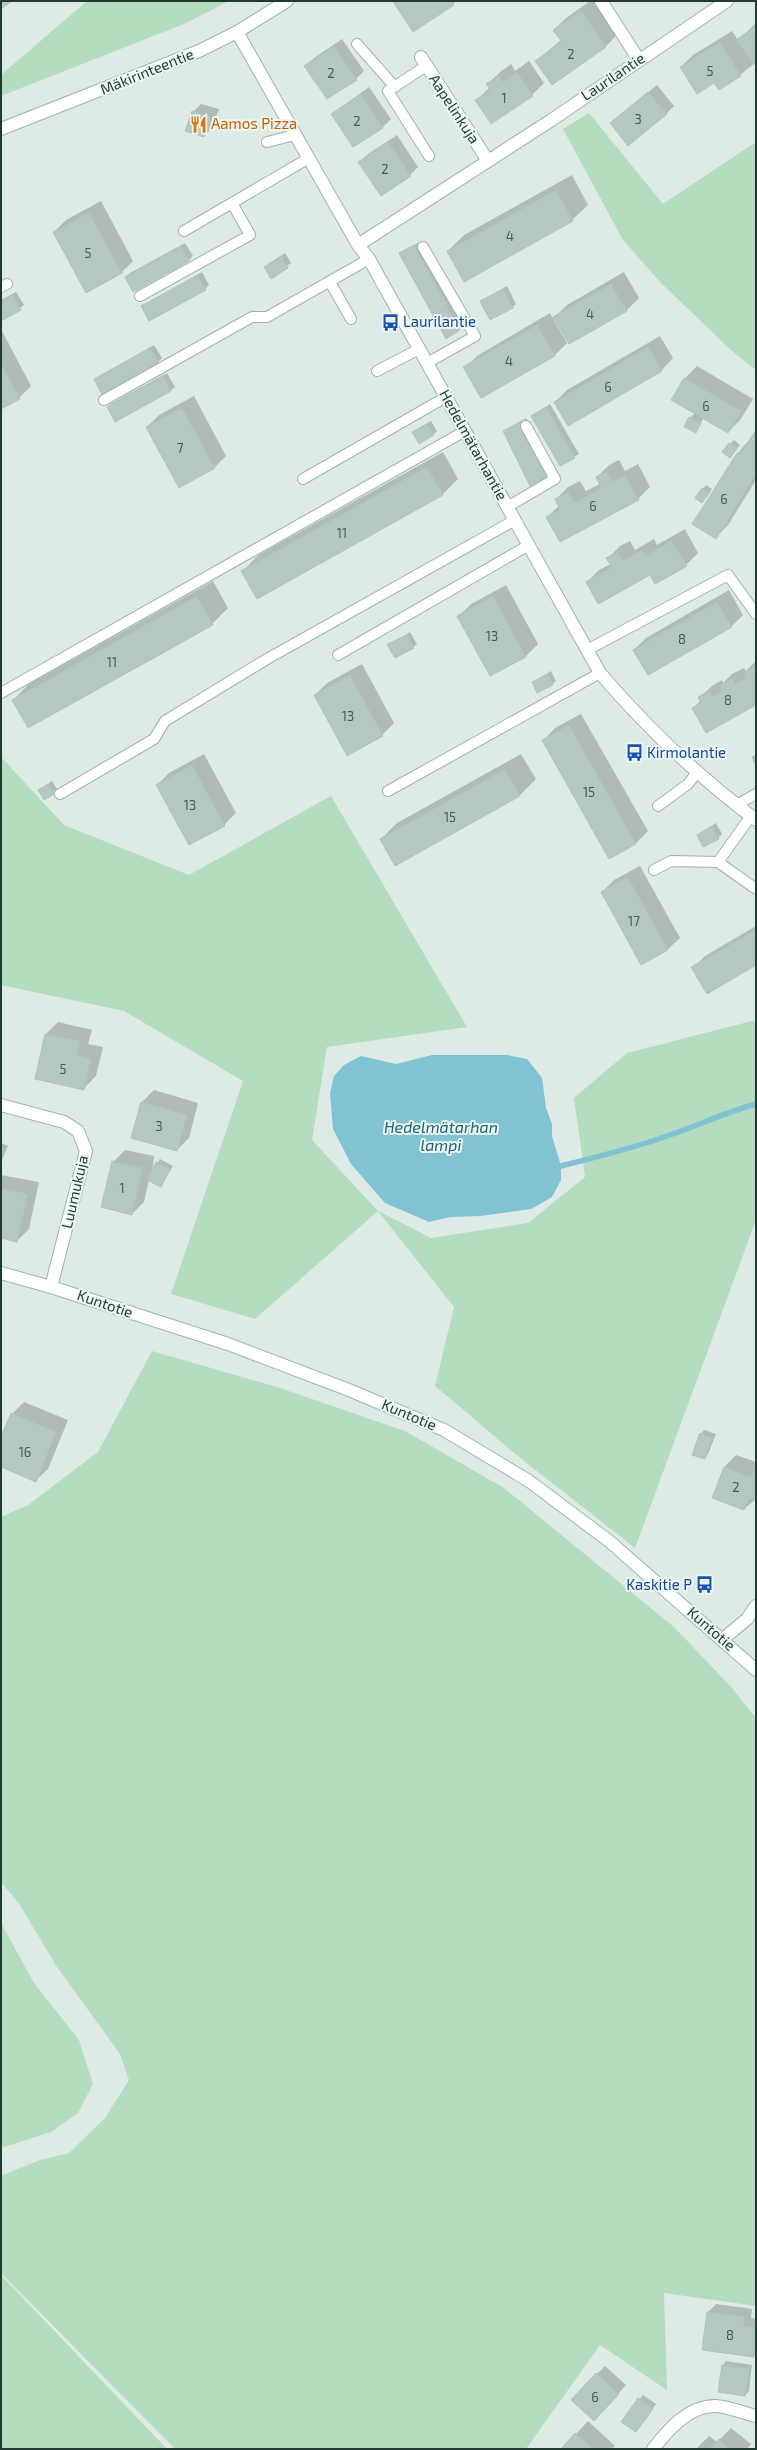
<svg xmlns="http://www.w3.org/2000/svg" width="757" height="2450" font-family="'Exo 2',sans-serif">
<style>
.green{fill:#b4ddc0}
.water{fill:#81c3d3}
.shadow{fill:#0003}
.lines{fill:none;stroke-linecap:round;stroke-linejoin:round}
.stream{stroke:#81c3d3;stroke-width:5.5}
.building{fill:#b5c7c1;stroke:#afc3bc}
.lane-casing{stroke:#a0b2ac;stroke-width:12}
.street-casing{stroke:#a0b2ac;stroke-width:14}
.secondary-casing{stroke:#9cb6ad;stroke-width:14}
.lane{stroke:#fff;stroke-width:10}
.street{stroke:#fff;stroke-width:12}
.secondary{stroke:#fff;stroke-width:12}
.labels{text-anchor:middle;stroke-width:4;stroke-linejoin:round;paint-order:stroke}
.number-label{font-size:13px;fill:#445d56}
.street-label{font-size:15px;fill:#1e3a33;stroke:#edf7f2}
.food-label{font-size:15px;fill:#c56008;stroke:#edf7f2;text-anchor:start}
.transit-label{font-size:15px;fill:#164399;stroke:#edf7f2;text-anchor:start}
.water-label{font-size:16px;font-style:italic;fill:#166477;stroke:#edf7f2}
</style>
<rect width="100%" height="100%" fill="#ddeae5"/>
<!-- green -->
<path class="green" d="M87 1H229L184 24 1 96V75Z
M589 113 663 204 756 142V370L733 352 661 283 623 240 563 129Z
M1 757 64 825 189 875 331 796 467 1027 327 1047 312 1140 378 1211 431 1238 528 1223 585 1177 574 1098 627 1053 756 1020V1220L635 1548 524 1461 435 1386 454 1307 378 1211 255 1319 171 1294 243 1081 124 1011 1 985Z
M152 1351 277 1387 405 1431 504 1488 674 1627 732 1688 756 1718V2306L664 2293 667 2390 600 2345 526 2449H175L1 2273V2176L40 2160 69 2153 105 2118 129 2080 120 2054 57 1967 20 1905 1 1882V1517L28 1505 98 1452Z
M1 1923 34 1983 79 2040 93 2084 78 2113 51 2132 1 2148Z
M1 2275 167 2449H1Z"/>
<!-- water -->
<path class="water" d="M432 1055H507L527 1059 542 1078 546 1108 552 1124V1136L561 1166V1180L552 1197 531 1209 480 1216 450 1217 429 1222 385 1203 351 1164 333 1129 330 1093 334 1076 344 1065 361 1056 396 1064Z"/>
<!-- shadow -->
<path class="shadow" d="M398 1H456L453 4Z
M590 1H594L618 34 606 46 552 84 536 61 561 40 554 30 566 18Z
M756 23V62L740 75 681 67 693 55 732 31 738 40Z
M342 39 364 71 356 79 306 66 314 58Z
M529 61 544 83 532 95 476 101 490 87 488 84 500 72 511 64 515 71Z
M657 85 674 106 666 114 611 123Z
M369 87 391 119 383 127 354 146 332 114Z
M201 104 219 109 212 128 204 136 193 112Z
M397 135 418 167 410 175 360 162 368 154Z
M572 175 588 205 572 220 448 251 464 235Z
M101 201 133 261 121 273 54 232 66 220Z
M185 243 193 256 189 260 133 291 126 277 130 273Z
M418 243 464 326 446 337 400 253Z
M285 253 291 263 272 277 265 267Z
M202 272 209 285 205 289 142 306Z
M624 272 639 298 627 310 555 317 567 305Z
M507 286 516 304 512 307 481 301Z
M16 292 24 305 1 320V300Z
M550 313 567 343 555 355 482 397 465 368 477 356Z
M1 329 31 386 19 398 1 408Z
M660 336 673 358 661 371 555 402 567 390Z
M154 345 162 358 158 362 95 379Z
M697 366 753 399 740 420 728 432 704 418 695 432 690 418 695 413 672 400 685 378Z
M167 373 175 387 171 390 115 421 108 407 112 403Z
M194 396 226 456 214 468 147 427 159 415Z
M550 404 579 454 560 465 532 416Z
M526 418 553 471 504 432Z
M431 421 437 431 433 435 413 432Z
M756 432V480L728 525 716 537 737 454Z
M734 440 740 445 733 453 730 444Z
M443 452 458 479 442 495 243 571 258 555Z
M619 460 625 471 638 464 650 487 638 499 547 517 559 506 556 499 568 487 580 481 586 491 600 484 597 477 609 465Z
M706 485 712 489 706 498 703 489Z
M685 529 698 553 686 565 651 574 587 582 599 570 611 564 608 558 620 546 630 541 635 550 654 539 657 545Z
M213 581 228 608 212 624 28 727 13 700 29 684Z
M506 585 538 644 526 656 491 675 459 616 471 604Z
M729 590 743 615 731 627 634 650 646 638Z
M410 632 417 644 413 647 389 645Z
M756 661V704L694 708 701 700 699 698 712 686 722 680 723 683 732 674 744 668 746 671Z
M362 664 394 723 382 735 315 695 327 683Z
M551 671 556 681 552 684 533 682Z
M581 714 648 831 636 843 610 858 543 741 555 728Z
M204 754 236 813 224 825 157 785 169 773Z
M521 754 536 779 520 795 396 864 381 839 397 823Z
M52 781 57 789 45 798 40 790Z
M716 823 722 834 718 838 698 835Z
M640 866 680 938 667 950 602 892 614 880Z
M756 926V964L693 968 705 956Z
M58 1022 92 1030 88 1044 103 1047 96 1076 84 1088 36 1078 46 1034Z
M154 1090 198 1103 189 1138 177 1150 132 1138 142 1102Z
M1 1143 8 1146 1 1162Z
M125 1150 154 1156 152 1172 160 1159 173 1166 161 1186 149 1180 144 1202 132 1214 113 1162Z
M1 1175 39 1182 29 1229 17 1241 1 1237Z
M24 1402 68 1420 48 1469 35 1481 1 1466V1440L12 1414Z
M704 1430 716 1434 708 1454 705 1458 701 1434Z
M736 1455 756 1462V1499L744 1509 724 1467Z
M716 2304 752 2309 751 2318 756 2319V2353L754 2356 703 2349 708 2312Z
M726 2361 752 2365 749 2391 745 2395 723 2365Z
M605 2366 626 2385 602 2412 597 2374Z
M643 2395 656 2404 639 2427 622 2421Z
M588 2421 615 2446 612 2449H562Z
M731 2428 751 2444 747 2449H696L709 2436 717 2442Z"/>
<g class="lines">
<!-- stream -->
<path class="stream" d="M561 1166C597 1157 634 1148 670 1135 699 1125 726 1112 756 1104"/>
</g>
<!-- building -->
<path class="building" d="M1 1H12L1 9Z
M397 1H451L454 5 413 32 394 3Z
M581 10 606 47 552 85 535 61 562 42 553 30Z
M756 26V63L754 64 736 40Z
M720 42 741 76 719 90 714 83 697 94 680 67Z
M334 46 357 80 327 99 304 66Z
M517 72 533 96 491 124 475 100 491 90 486 84 498 76 503 82Z
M648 92 667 114 628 146 610 123Z
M361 94 383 128 353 147 331 114Z
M192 111 211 117 204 137 185 131Z
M388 142 411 176 381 196 358 162Z
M556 190 573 221 464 282 447 251Z
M89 213 122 273 86 293 53 232Z
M414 245 460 330 446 339 399 253Z
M181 246 189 261 133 292 125 277Z
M281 256 288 268 271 279 264 267Z
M198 275 206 290 149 321 141 306Z
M611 284 627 311 569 344 553 317Z
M503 289 513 308 490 320 480 301Z
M13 295 21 310 1 321V301Z
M537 325 555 356 481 398 463 367Z
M648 347 662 371 568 426 554 402Z
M150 348 159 363 102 394 94 379Z
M1 364 20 399 1 409Z
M163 376 171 391 115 422 107 407Z
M684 378 742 411 728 433 671 400Z
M546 407 575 458 560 466 531 416Z
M182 408 215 468 179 488 146 427Z
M689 417 701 423 696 433 684 427Z
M522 421 550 476 530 486 503 431Z
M427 424 434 435 419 444 412 432Z
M756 430V474L716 539 692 524 737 453 740 455Z
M729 443 737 449 730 458 722 452Z
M427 467 443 495 257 599 241 571Z
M607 471 612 482 625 475 639 500 560 542 546 517 560 510 555 499 568 492 574 503 601 488 596 477Z
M702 488 709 493 702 503 695 498Z
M672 541 687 566 655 584 650 575 598 604 586 582 612 567 606 558 617 552 623 561 642 550 645 556Z
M197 596 213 625 28 728 12 700Z
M493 596 526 657 490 676 457 616Z
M717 602 732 627 648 675 633 650Z
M407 635 414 648 395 658 387 644Z
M754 667 756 670V705L706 733 692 708 701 703 698 697 709 691 712 697 722 691 719 686 732 679 735 684 746 678 743 673Z
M548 674 553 685 537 693 532 682Z
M350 675 383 736 347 756 314 695Z
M569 725 636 844 609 859 542 740Z
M756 755V766L752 757Z
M192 765 225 826 189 845 156 785Z
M505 769 520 796 395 866 380 839Z
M48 784 54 794 44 800 38 790Z
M712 826 719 839 703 847 697 835Z
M628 877 668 950 641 965 601 892Z
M756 930V965L707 994 691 967Z
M45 1034 80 1041 77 1055 91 1059 84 1090 35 1079Z
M141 1102 187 1115 177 1151 131 1138Z
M1 1148 5 1149 1 1158Z
M112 1161 143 1168 132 1215 101 1207Z
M156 1162 170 1169 161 1187 147 1180Z
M1 1188 28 1194 17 1242 1 1238Z
M11 1413 56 1432 36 1482 1 1467V1437Z
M700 1433 712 1438 705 1459 692 1455Z
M724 1467 751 1477 754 1469 756 1470V1500L749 1498 744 1510 712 1498Z
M707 2312 745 2317 743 2326 756 2328 754 2357 702 2350Z
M722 2365 749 2369 745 2396 718 2392Z
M596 2373 619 2394 594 2421 571 2400Z
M638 2398 653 2409 636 2432 621 2422Z
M575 2433 594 2449H561Z
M719 2439 730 2449H710Z"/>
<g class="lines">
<defs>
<path id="lane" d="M357 44 395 87
M426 66 388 91 429 156
M267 142 295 135
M184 231 309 158
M423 247 475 336 427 363
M330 282 351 319
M1 287 7 284
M140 296 250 235 232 203
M377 371 419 349
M104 400 252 317H267L369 259
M303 479 446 397
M507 507 555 479 526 426
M587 650 728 575 756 614
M338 655 529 545
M1 693 465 431
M388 791 600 673
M60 794 154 739 165 721 267 659 515 520
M738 804 756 794
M658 806 688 784 698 771
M718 862 751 816
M654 870 671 861 718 862 756 889"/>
<path id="street" d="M601 1 639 60
M237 32 358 245 369 259 600 673C646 727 699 777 756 820
M421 57 488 161
M358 245 550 121 727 1
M1 1105 64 1122 78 1131 86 1151 51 1287
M723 1639 747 1619 756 1606
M653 2449C668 2430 689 2405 716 2406 729 2407 744 2413 756 2416"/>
<path id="secondary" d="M1 129 199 51 237 32 287 1
M1 1273 51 1287 228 1344 349 1390 444 1430 529 1481 609 1541 756 1670"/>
</defs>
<!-- lane casing -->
<use href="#lane" class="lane-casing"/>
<!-- street casing -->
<use href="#street" class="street-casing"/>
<!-- secondary casing -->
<use href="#secondary" class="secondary-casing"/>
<!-- lane -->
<use href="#lane" class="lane"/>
<!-- street -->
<use href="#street" class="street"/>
<!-- secondary -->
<use href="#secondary" class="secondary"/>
</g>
<!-- icons -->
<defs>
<symbol id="restaurant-bare" viewBox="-9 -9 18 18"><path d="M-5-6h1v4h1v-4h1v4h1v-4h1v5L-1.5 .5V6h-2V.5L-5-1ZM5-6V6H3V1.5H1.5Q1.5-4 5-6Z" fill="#e8710a" stroke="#edf7f2" stroke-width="2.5" paint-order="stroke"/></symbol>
<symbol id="bus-bare" viewBox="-9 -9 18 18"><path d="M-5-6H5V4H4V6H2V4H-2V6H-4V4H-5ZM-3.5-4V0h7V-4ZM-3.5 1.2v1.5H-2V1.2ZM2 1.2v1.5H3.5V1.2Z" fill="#1a4fb4" stroke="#edf7f2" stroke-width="2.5" paint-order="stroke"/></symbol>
</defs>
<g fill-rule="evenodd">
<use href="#restaurant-bare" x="186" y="112" width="25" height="25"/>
<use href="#bus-bare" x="378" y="310" width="25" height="25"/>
<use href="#bus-bare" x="622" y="740" width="25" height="25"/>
<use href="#bus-bare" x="692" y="1572" width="25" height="25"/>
</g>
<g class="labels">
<!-- number labels -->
<g class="number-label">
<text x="571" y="59">2</text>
<text x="710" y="76">5</text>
<text x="331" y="78">2</text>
<text x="504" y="103">1</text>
<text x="638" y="124">3</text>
<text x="357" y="126">2</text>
<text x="385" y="174">2</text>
<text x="510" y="241">4</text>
<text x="88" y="258">5</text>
<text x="590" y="319">4</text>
<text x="509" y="366">4</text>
<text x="608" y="392">6</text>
<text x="706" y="411">6</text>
<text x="180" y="453">7</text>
<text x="724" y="504">6</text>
<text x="593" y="511">6</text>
<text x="342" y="538">11</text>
<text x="492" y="641">13</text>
<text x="682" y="644">8</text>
<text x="112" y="667">11</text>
<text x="728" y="705">8</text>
<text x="348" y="721">13</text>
<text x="589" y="797">15</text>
<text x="190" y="810">13</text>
<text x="450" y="822">15</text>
<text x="634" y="926">17</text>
<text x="63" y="1074">5</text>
<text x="159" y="1131">3</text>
<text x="122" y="1193">1</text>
<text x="25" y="1457">16</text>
<text x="736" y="1492">2</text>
<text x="730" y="2340">8</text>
<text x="595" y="2402">6</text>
</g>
<!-- street labels -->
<g class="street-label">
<text transform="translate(147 72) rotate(-22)" y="5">Mäkirinteentie</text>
<text transform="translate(613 77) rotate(-34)" y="5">Laurilantie</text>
<text transform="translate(454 109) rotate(57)" y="5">Aapelinkuja</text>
<text transform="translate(473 445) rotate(61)" y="5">Hedelmätarhantie</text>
<text transform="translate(75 1192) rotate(-77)" y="5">Luumukuja</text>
<text transform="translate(105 1304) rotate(19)" y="5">Kuntotie</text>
<text transform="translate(409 1415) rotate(23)" y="5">Kuntotie</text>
<text transform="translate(711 1629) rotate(41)" y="5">Kuntotie</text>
</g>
<!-- food labels -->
<g class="food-label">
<text x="211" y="129">Aamos Pizza</text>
</g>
<!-- transit labels -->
<g class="transit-label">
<text x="403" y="327">Laurilantie</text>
<text x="647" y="758">Kirmolantie</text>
<text x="692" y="1590" text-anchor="end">Kaskitie P</text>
</g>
<!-- water labels -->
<g class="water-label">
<text x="441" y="1133">Hedelmätarhan<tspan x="441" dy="18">lampi</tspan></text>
</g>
</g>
<!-- border -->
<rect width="757" height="2450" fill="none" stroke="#1e3a33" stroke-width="4"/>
</svg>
